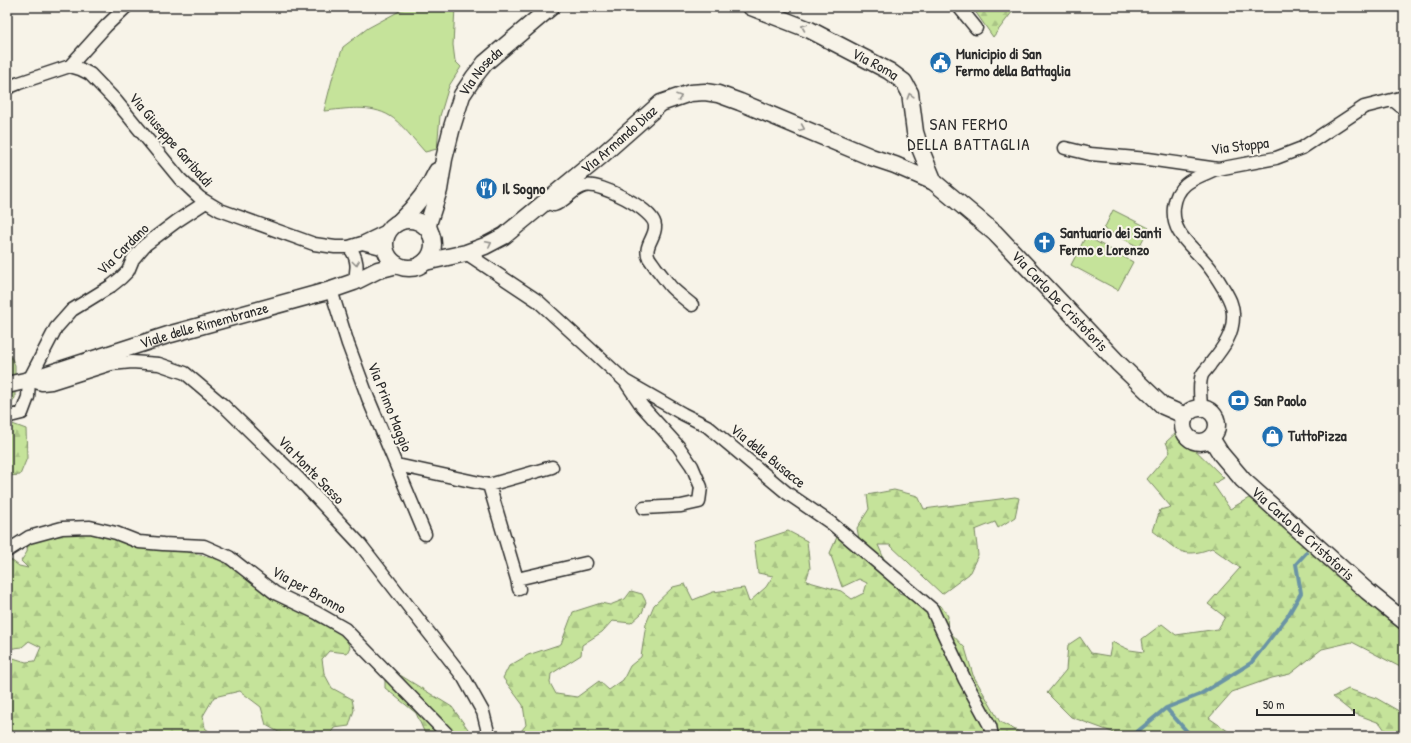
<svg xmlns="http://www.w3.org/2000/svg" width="1411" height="743" font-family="'Patrick Hand',sans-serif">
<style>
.forest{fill:url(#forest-firs);stroke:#788762}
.green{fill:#c5e39a;stroke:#788762}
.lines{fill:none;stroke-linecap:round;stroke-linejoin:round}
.stream{stroke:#6b94a5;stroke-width:4}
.street-casing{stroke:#2b2b2b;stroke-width:15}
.secondary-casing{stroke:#2b2b2b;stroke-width:19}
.street{stroke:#f7f3e8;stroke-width:12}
.secondary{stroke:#f7f3e8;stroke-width:16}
.oneway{stroke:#918f8a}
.labels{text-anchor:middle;stroke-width:4;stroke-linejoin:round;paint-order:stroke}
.poi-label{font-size:15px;font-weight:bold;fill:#2b2b2b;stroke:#f7f3e8;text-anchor:start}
.street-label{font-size:15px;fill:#2b2b2b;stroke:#f7f3e8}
.quarter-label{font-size:17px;letter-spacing:1px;fill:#2b2b2b;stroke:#f7f3e8}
</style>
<defs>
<pattern id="forest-firs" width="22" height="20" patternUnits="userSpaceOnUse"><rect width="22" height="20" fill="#c5e39a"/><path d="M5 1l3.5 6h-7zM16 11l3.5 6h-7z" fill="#a9c385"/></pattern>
</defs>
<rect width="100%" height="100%" fill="#f7f3e8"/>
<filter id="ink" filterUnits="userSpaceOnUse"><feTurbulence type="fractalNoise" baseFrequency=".025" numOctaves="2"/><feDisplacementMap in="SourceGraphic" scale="8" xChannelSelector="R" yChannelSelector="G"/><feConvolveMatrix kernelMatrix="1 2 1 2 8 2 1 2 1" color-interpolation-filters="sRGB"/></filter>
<g filter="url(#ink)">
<!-- forest -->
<path class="forest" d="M972 7H1016L993 37Z
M7 349 15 365V398L7 407Z
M7 422 26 429 27 458 20 475 8 476 7 474Z
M1177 432 1224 478 1213 484 1230 509 1249 498 1276 519 1404 629V669L1352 642 1322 649 1290 674 1272 678 1232 692 1209 718 1235 736H1116L1112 732 1071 717 1047 693 1066 670 1068 645 1080 637 1091 653 1109 656 1112 642 1130 650 1144 652 1142 639 1162 624 1176 635 1218 629 1225 617 1208 604 1240 568 1212 548C1181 560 1177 549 1153 531L1160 510 1171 507 1147 479 1170 452 1166 442Z
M894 490 918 496 924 509 1015 497 1019 498 1015 517 998 528 995 522 975 530 978 555 969 574 942 594 890 545H878L899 593 941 606 948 616 947 629 965 648 973 675 1000 722 1027 736H517L526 725 523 705 503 678 509 666 528 655 561 644 573 612 601 603 610 605 625 599 631 591 642 594 646 602 642 613 631 623 612 621 602 632 582 645 581 655 551 674 550 683 556 694 577 697 599 681 609 690 623 680 630 666 641 657 646 624 654 605 673 587 685 584 693 600 713 592 744 588 749 602 766 587 773 576 758 573 754 542 788 531 807 541 810 568 806 581 841 591 852 599 864 593 867 583 859 579 842 587 830 553 837 537 859 539 857 528 869 509 867 495Z
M62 530 123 531 156 550 176 549 233 563 313 616 317 622 341 631 350 647 347 653 329 651 322 659 324 673 332 688 352 699 354 710 349 726 334 728 329 736H283L282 734 266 725 261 707 240 691 214 697 203 716 205 728 215 736H7V671H11L10 657 26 662 35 661 41 647 29 641 22 647 7 649V562L11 560 19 566 28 568 21 561 27 552 28 542Z
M395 672 452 707 473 736H426L416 713 385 688V678Z
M1348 689 1376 698 1404 714V736H1389L1380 723 1353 713 1333 697Z"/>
<!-- green -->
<path class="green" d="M407 7H455L453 45 455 61 461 67 449 86 440 116 437 149 425 152C417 143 399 121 390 116 370 104 346 109 324 111L333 76 343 47 368 28Z
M1113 210 1149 228 1139 247 1104 229Z
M1086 236 1133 262 1118 290 1071 265Z"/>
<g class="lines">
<!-- stream -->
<path class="stream" d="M1166 708 1191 736
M1132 736 1166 708 1199 695 1251 663 1287 617 1301 593 1296 564 1306 553"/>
<defs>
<path id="street" d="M959 7 976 28
M70 66 106 26 126 7
M7 88 19 83 70 66 80 69 90 74 116 101 180 179 200 198 220 210 314 244 335 247H349L362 243 389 230
M1393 100 1404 109
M1065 148 1090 154 1148 159 1218 169 1276 158 1302 148 1364 107 1404 97
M545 202 554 205C566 201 572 189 585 186 600 182 655 210 655 226 656 237 643 246 649 258 651 261 654 265 656 268 661 274 666 281 671 287 678 294 685 299 692 305
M362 243 385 249
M349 247C358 258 358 268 354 282
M466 253 538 301 625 381 683 414 707 426 787 493 831 523 932 609 965 680 990 726 992 736
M331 290 348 344 368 398 425 534
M29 380 42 384 51 383 111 364 132 362 159 364 185 373 224 406 299 479 360 544 464 678 483 712 489 736
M627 384 642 406 678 446 692 466 701 487 699 502 681 506 644 508
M1201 409C1201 398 1198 385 1202 375 1204 371 1209 367 1211 363 1223 348 1234 334 1233 314 1233 305 1229 298 1225 291 1219 281 1214 272 1206 263 1191 245 1171 233 1174 207 1177 182 1196 178 1216 169
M7 415 10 416 22 413 28 397 29 380 56 328 72 310 111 286 121 278 128 271 133 259 145 245 177 221 206 202
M397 465 489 485 517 579 519 589
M489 485 552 467
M7 551 29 537 62 528 90 527 116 533 139 542 163 544 204 546 229 557 275 593 317 613 345 629 449 736
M517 579 586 563"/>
<g id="secondary">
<path id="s1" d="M751 7 810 30 889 71 904 82 910 93 915 132 920 148 934 182"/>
<circle cx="409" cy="244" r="24"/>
<path d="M399 222C415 207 428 191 437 171"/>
<path id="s2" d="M431 235 428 226 429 221 439 190 444 159 452 127 462 95 474 77 485 63 551 7"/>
<path id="s3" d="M425 262 466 253 485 246 504 236 601 156 661 103 690 93 705 92 718 94 740 102 871 157 895 165 934 182 995 233 1119 364 1163 406 1186 416"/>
<path id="s4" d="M7 385 29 380 171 334 331 290 354 282 378 270 397 265"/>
<circle cx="1200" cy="425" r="17"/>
<path id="s5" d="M1211 438 1221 454 1243 480 1367 591 1404 621"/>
</g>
</defs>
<!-- street casing -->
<use href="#street" class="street-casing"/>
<!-- secondary casing -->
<use href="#secondary" class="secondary-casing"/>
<!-- street -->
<use href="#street" class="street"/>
<!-- secondary -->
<use href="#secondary" class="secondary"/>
</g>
<!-- one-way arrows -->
<defs><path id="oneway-chevron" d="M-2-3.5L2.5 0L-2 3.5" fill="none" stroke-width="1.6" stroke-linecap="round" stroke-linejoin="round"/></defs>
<g class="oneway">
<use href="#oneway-chevron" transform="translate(804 27) rotate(-158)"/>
<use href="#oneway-chevron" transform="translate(910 96) rotate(-107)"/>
<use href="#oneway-chevron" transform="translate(679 97) rotate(-19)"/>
<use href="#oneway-chevron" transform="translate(802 128) rotate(23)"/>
<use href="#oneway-chevron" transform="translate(489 244) rotate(-27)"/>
<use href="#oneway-chevron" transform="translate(356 263) rotate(83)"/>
</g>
</g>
<!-- icons -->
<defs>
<symbol id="civic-disc" viewBox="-11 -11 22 22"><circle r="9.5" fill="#1f6fb2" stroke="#f7f3e8"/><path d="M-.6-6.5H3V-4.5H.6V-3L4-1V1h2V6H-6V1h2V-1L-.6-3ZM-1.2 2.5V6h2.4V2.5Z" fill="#fff"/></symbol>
<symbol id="restaurant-disc" viewBox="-11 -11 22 22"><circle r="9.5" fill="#1f6fb2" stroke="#f7f3e8"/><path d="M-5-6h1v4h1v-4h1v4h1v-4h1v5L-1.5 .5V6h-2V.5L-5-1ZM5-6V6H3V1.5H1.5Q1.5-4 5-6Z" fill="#fff"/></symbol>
<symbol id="church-disc" viewBox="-11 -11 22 22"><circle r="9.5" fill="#1f6fb2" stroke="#f7f3e8"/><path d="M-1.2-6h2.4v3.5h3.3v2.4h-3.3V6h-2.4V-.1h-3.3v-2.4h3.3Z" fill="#fff"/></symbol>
<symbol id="bank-disc" viewBox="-11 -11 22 22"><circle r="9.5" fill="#1f6fb2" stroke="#f7f3e8"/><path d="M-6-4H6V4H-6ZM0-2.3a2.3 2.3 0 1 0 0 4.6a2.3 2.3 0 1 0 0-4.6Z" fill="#fff"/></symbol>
<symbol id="shop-disc" viewBox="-11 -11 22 22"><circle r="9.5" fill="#1f6fb2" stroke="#f7f3e8"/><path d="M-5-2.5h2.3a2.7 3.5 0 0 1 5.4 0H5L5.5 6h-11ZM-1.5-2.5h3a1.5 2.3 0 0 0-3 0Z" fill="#fff"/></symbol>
</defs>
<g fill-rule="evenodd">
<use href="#civic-disc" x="928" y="50" width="25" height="25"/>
<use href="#restaurant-disc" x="474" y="176" width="25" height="25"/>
<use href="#church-disc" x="1032" y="230" width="25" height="25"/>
<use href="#bank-disc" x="1226" y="388" width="25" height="25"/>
<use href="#shop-disc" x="1260" y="424" width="25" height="25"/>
</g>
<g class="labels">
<!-- poi labels -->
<g class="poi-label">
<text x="956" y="59">Municipio di San<tspan x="956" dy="17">Fermo della Battaglia</tspan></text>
<text x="502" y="194">Il Sogno</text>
<text x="1060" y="238">Santuario dei Santi<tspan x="1060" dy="17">Fermo e Lorenzo</tspan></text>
<text x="1254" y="406">San Paolo</text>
<text x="1288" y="441">TuttoPizza</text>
</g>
<!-- street labels -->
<g class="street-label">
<text dy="5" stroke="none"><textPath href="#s1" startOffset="137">Via Roma</textPath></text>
<text dy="5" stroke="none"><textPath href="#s2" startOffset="175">Via Noseda</textPath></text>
<text transform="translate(171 140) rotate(49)" y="5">Via Giuseppe Garibaldi</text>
<text dy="5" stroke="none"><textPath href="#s3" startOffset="234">Via Armando Diaz</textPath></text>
<text transform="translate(1240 146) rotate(-7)" y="5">Via Stoppa</text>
<text transform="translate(123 249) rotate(-45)" y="5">Via Cardano</text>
<text dy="5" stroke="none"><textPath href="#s3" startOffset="755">Via Carlo De Cristoforis</textPath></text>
<text dy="5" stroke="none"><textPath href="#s4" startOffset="206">Viale delle Rimembranze</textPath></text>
<text transform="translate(390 407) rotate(68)" y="5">Via Primo Maggio</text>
<text transform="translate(768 456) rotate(39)" y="5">Via delle Busacce</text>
<text transform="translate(311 470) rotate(46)" y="5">Via Monte Sasso</text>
<text dy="5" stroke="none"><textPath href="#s5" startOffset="133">Via Carlo De Cristoforis</textPath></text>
<text transform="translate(309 590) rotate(29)" y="5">Via per Bronno</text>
</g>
<!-- quarter labels -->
<g class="quarter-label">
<text x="969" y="130">SAN FERMO<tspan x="969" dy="20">DELLA BATTAGLIA</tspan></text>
</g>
</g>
<!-- margin -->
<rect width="1411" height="743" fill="none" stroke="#f7f3e8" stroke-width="24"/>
<rect x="12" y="12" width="1387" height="719" fill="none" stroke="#2b2b2b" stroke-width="1.5" filter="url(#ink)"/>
<!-- scale -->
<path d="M1257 709v6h97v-6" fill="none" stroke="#2b2b2b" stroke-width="2"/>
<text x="1263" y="709" font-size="12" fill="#2b2b2b" stroke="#f7f3e8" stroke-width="3" paint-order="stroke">50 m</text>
</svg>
